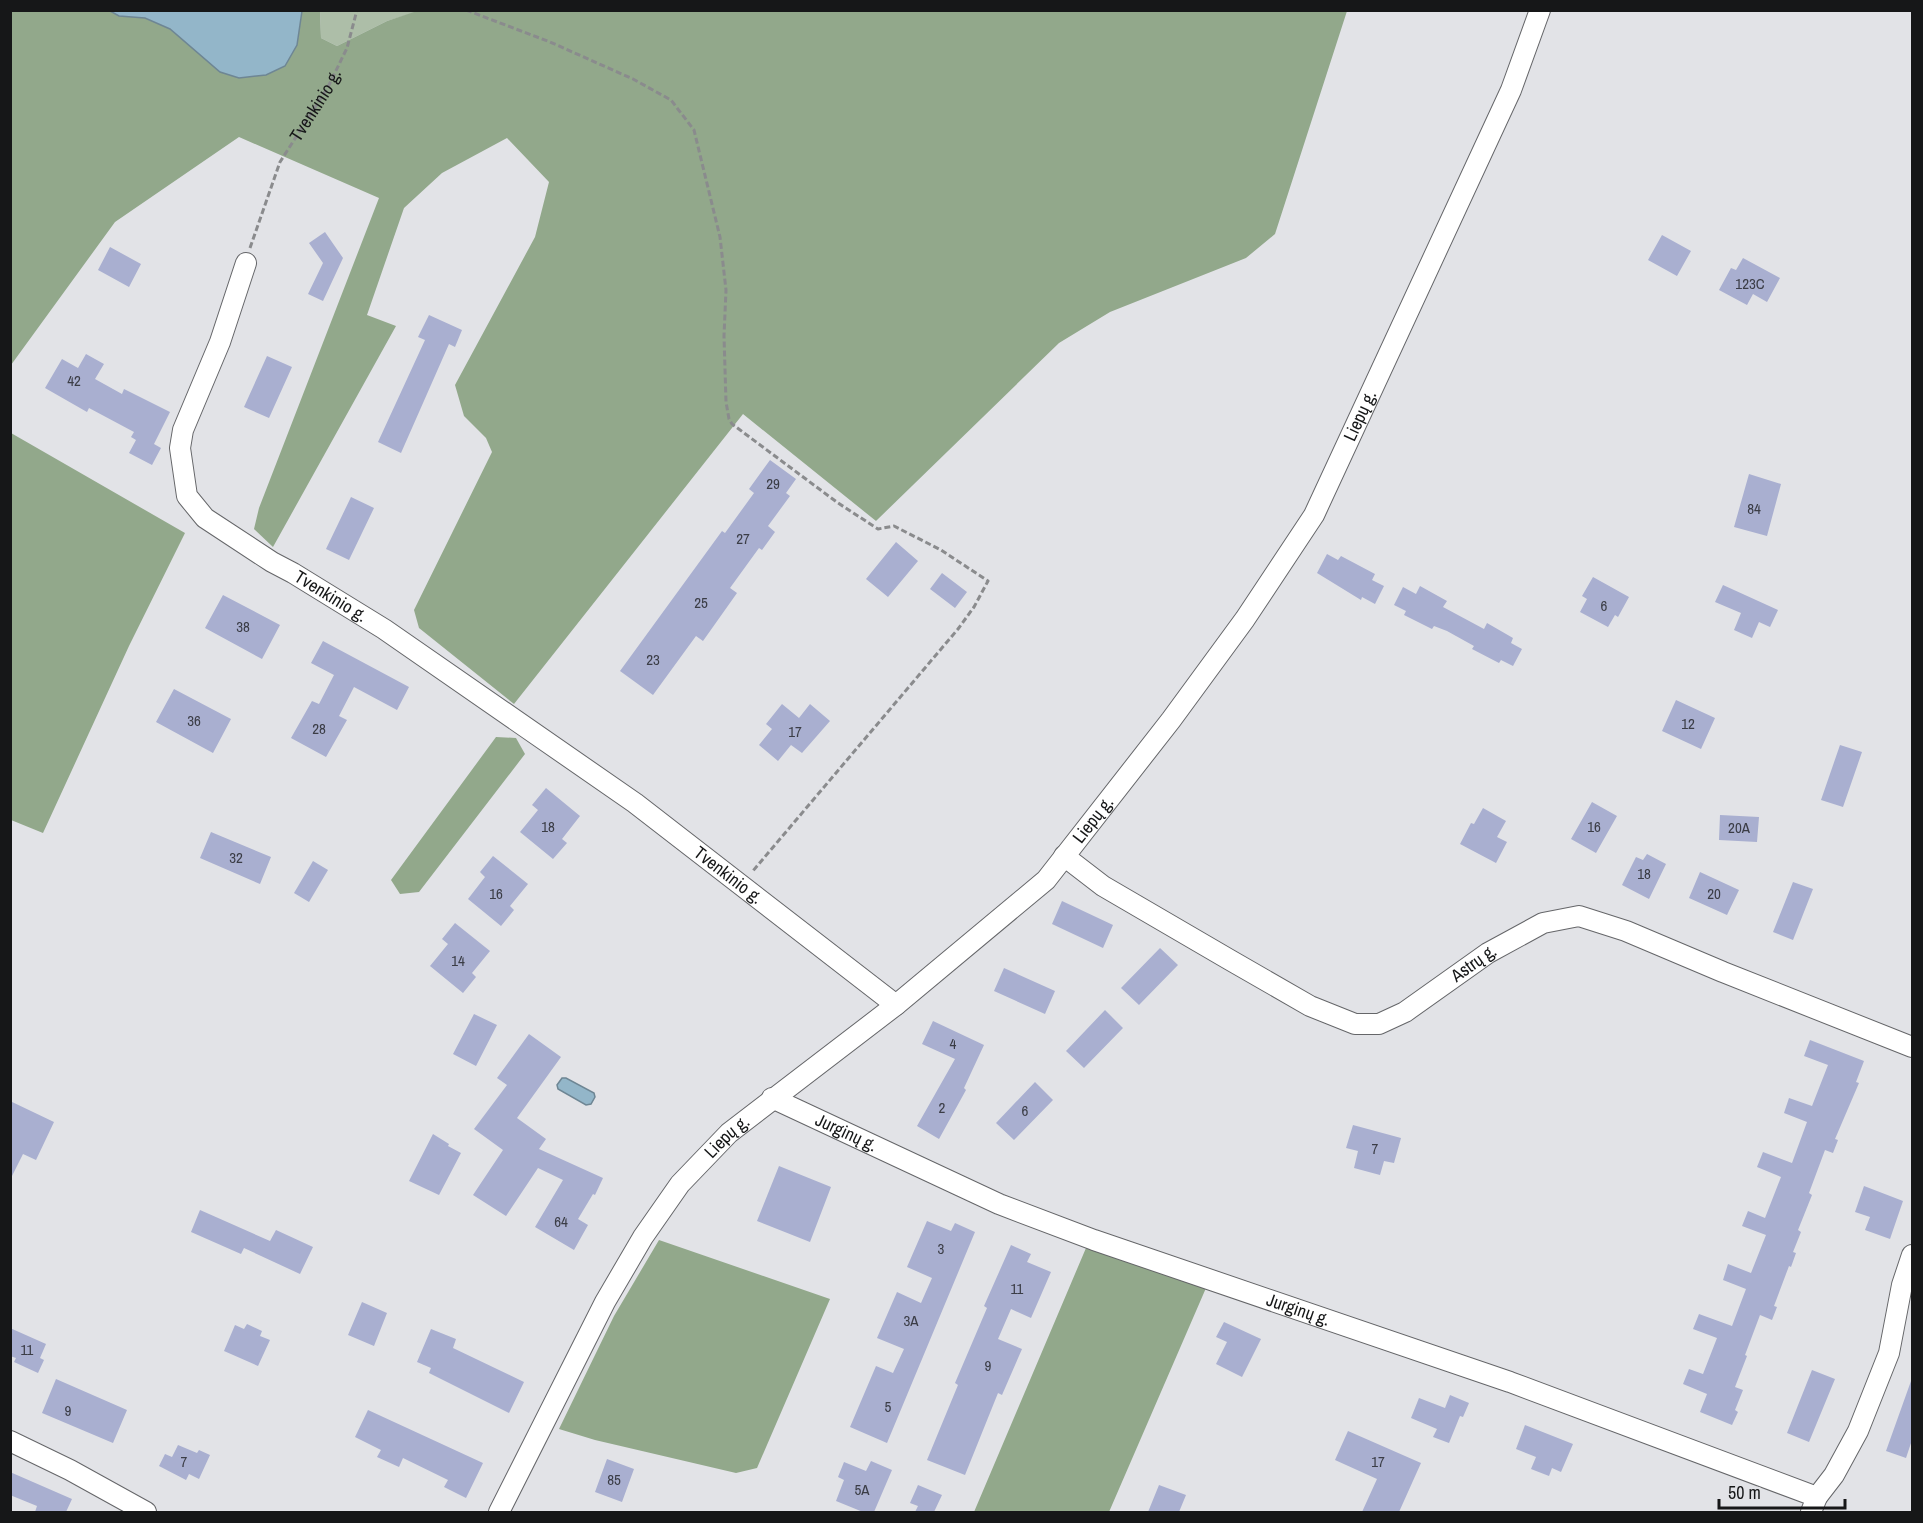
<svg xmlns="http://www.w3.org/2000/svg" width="1923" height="1523" font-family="'Archivo Narrow',sans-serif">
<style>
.green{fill:#adbea8}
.forest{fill:#92a88b}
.water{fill:#93b6c9;stroke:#6e8694;stroke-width:1.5}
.building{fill:#a9afd0}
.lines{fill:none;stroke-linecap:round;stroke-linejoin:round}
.minor-casing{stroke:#656669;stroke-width:22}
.path{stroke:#8a8b8d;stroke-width:3;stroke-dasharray:6 3;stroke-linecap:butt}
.minor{stroke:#fff;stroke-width:20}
.labels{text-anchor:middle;stroke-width:4.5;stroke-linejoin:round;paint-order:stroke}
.number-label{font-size:15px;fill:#3b3d46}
.street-label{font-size:18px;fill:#161718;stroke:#e2e3e7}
</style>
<rect width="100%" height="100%" fill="#e2e3e7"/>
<!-- green -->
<path class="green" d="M320 11H420L387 21 337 46 321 38Z"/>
<!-- forest -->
<path class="forest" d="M420 10 1347 11 1275 234 1246 258 1110 312 1059 343 876 521 743 414 514 704 419 628 414 610 492 452 486 438 464 416 455 385 535 237 549 182 507 138 442 173 404 208 367 315 396 326 273 547 254 529 259 508 379 198 239 137 115 222 11 365V11H110L119 16 145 18 170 29 194 49 297 45 302 11H320L321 38 337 46 387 21Z
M11 433 185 533 129 646 43 833 11 820Z
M496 737 516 738 525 754 419 892 400 894 391 880Z
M659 1240 830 1299 757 1468 736 1473 595 1440 559 1429 614 1316Z
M1086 1248 1206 1288 1109 1512H974Z"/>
<!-- water -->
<path class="water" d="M110 11H302L297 45 285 66 266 75 239 78 220 72 170 29 145 18 119 16Z
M562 1078H566L594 1093 595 1097 591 1104 586 1105 558 1089 557 1085Z"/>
<!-- building -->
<path class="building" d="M325 232 343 258 323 301 308 294 323 263 309 243Z
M1662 235 1691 251 1677 276 1648 260Z
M110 247 141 264 129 287 98 270Z
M1743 258 1780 278 1767 302 1753 294 1747 305 1719 290 1731 268 1736 270Z
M429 315 462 330 455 347 449 344 401 453 378 442 425 340 418 337Z
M86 354 104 364 95 379 122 394 124 389 170 412 154 444 161 448 152 465 129 453 136 440 131 437 134 432 89 408 87 412 45 388 62 359 78 368Z
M267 356 292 367 269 418 244 407Z
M770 460 796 479 786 493 790 496 768 526 775 532 762 550 759 548 730 588 737 593 703 641 696 636 653 695 620 671 722 531 725 533 754 493 749 489Z
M1749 474 1781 484 1767 536 1734 527Z
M351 497 374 508 349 560 326 549Z
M896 542 918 561 888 597 866 579Z
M1327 554 1338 560 1341 556 1375 574 1372 580 1384 586 1375 604 1362 597 1361 600 1317 573Z
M942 573 967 592 955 608 930 589Z
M1593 577 1629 597 1618 617 1615 615 1608 627 1580 612 1587 599 1582 596Z
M1723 585 1778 610 1770 627 1759 622 1752 638 1734 630 1741 613 1715 602Z
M1420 586 1447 601 1443 607 1484 629 1487 623 1513 638 1511 643 1522 649 1513 666 1501 660 1499 663 1472 649 1474 646 1447 631 1434 626 1432 629 1404 615 1406 611 1394 605 1403 587 1416 594Z
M223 595 280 625 262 659 205 628Z
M323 641 409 687 397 710 354 687 339 716 347 720 326 757 291 738 312 701 319 704 334 675 311 663Z
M174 689 231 719 213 753 156 722Z
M1676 700 1715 718 1701 749 1662 731Z
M782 704 799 718 810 704 830 721 802 753 791 745 778 761 759 745 772 729 766 724Z
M1840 745 1862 752 1843 807 1821 800Z
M546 788 580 816 562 839 567 843 553 859 520 832 538 810 532 805Z
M1592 802 1617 816 1596 853 1571 839Z
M1483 808 1506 821 1497 837 1507 842 1496 863 1460 844 1471 823 1474 824Z
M1720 815 1759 817 1757 842 1719 840Z
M211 832 271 857 260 884 200 858Z
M1647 854 1666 864 1649 899 1622 885 1636 857 1643 860Z
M493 856 528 884 510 906 514 910 501 926 468 899 485 877 480 872Z
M313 861 328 870 309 902 294 893Z
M1700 872 1739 890 1727 915 1689 898Z
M1793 882 1813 889 1793 940 1773 932Z
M1062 901 1113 925 1103 948 1052 924Z
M455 923 490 951 472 973 476 977 463 993 430 966 448 944 442 939Z
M1160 948 1178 965 1139 1005 1121 988Z
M1004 968 1055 991 1045 1014 994 991Z
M1105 1010 1123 1028 1084 1068 1066 1051Z
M474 1014 497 1025 476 1066 453 1054Z
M933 1021 984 1045 964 1088 966 1090 939 1139 917 1126 955 1059 922 1044Z
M529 1034 561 1057 517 1118 546 1139 539 1149 603 1178 595 1195 593 1194 578 1219 588 1225 574 1250 535 1227 563 1180 538 1168 506 1216 473 1195 503 1150 474 1129 507 1085 497 1078Z
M1810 1040 1864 1061 1856 1082 1859 1083 1835 1139 1838 1140 1833 1153 1825 1150 1809 1193 1812 1195 1798 1230 1801 1232 1793 1252 1796 1253 1791 1267 1789 1266 1774 1306 1777 1307 1772 1320 1760 1315 1745 1355 1747 1356 1735 1387 1743 1390 1735 1410 1738 1412 1732 1425 1700 1412 1707 1394 1683 1384 1689 1369 1703 1374 1717 1338 1693 1329 1699 1314 1732 1326 1746 1289 1723 1280 1728 1264 1751 1273 1766 1235 1742 1226 1748 1211 1765 1218 1781 1177 1757 1167 1763 1152 1792 1163 1807 1122 1784 1113 1789 1098 1812 1106 1828 1065 1804 1056Z
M1035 1082 1053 1100 1014 1140 996 1123Z
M10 1101 54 1122 36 1160 23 1154 10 1180Z
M1353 1125 1401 1138 1394 1163 1384 1161 1380 1175 1354 1168 1358 1151 1346 1148Z
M433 1134 449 1144 448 1146 461 1153 439 1195 409 1181Z
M779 1166 831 1187 810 1242 757 1221Z
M1864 1186 1903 1201 1890 1239 1865 1230 1870 1217 1855 1212Z
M200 1210 270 1241 276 1230 313 1247 300 1274 244 1248 241 1254 191 1232Z
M927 1221 951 1231 955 1223 975 1232 887 1443 850 1427 876 1366 893 1373 904 1349 877 1338 897 1292 921 1303 932 1278 907 1267Z
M1011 1245 1031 1254 1027 1262 1051 1272 1031 1318 1011 1309 998 1339 1022 1349 1002 1395 998 1393 965 1475 927 1460 958 1385 955 1383 987 1308 984 1306Z
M362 1302 387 1313 374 1346 348 1335Z
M1224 1322 1261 1339 1242 1377 1216 1364 1227 1342 1216 1337Z
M247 1324 262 1331 260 1336 270 1340 258 1366 224 1351 235 1325 244 1329Z
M10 1328 46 1344 40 1358 44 1360 38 1373 14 1362 16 1358 10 1356Z
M431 1329 456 1339 453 1348 524 1382 509 1413 429 1373 431 1368 417 1362Z
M1812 1370 1835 1379 1809 1442 1787 1433Z
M56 1379 127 1410 113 1443 42 1413Z
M1911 1381H1912V1440L1906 1458 1886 1451Z
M1450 1395 1469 1403 1463 1417 1460 1416 1449 1443 1433 1437 1437 1429 1411 1418 1419 1398 1445 1408Z
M368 1410 483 1463 466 1498 444 1487 448 1480 403 1458 399 1467 377 1457 381 1450 355 1437Z
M1525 1425 1573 1444 1561 1472 1552 1468 1549 1476 1531 1469 1536 1457 1516 1449Z
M1348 1431 1421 1463 1399 1512H1362L1377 1479 1335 1460Z
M178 1445 197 1453 199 1450 210 1455 199 1479 189 1474 186 1480 159 1466 165 1454 172 1457Z
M607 1459 634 1469 622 1502 595 1492Z
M871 1461 892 1470 874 1512H863L836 1501 844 1480 838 1477 844 1462 866 1471Z
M10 1472 72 1499 66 1512H35L37 1506 10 1495Z
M918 1485 942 1495 934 1512H915L918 1506 910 1503Z
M1159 1485 1186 1495 1179 1512H1148Z"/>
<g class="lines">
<defs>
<g id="minor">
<path id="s2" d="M246 263 220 342 183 430 180 448 187 496 205 518 272 562 293 573 384 629 635 803 896 1005"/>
<path id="s3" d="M1064 856 1103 886 1230 960 1310 1006 1355 1024H1379L1405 1012 1488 953 1543 923 1579 916 1626 931 1723 972 1912 1047"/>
<path id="s4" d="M772 1098 999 1204 1094 1240 1510 1382 1817 1497 1811 1512"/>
<path d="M10 1441 70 1470 146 1512"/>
<path d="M1817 1497 1834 1475 1858 1431 1889 1353 1902 1285 1912 1255"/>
<path id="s5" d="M499 1512 605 1302 643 1237 680 1184 729 1133 896 1005 1046 880 1171 720 1245 619 1314 515 1511 90 1540 10"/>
</g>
</defs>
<!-- minor casing -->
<use href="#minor" class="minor-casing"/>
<!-- path -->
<g class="path">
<path d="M466 10 550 42 633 79 671 100 694 130 720 237 726 290 724 336 726 402 729 419 732 424 838 503 878 529 894 526 941 550 988 581 974 607 958 629 752 872"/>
<path id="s1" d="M250 248 280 162 328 87 347 48 357 10"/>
</g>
<!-- minor -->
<use href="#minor" class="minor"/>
</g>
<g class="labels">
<!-- number labels -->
<g class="number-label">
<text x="1750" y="289">123C</text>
<text x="74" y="386">42</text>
<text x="773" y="489">29</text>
<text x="1754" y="514">84</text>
<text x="743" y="544">27</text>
<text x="701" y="608">25</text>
<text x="1604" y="611">6</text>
<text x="243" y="632">38</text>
<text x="653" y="665">23</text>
<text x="194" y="726">36</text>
<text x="1688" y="729">12</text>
<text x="319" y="734">28</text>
<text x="795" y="737">17</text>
<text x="548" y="832">18</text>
<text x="1594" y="832">16</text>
<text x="1739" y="833">20A</text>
<text x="236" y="863">32</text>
<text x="1644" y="879">18</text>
<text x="496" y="899">16</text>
<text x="1714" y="899">20</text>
<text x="458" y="966">14</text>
<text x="953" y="1049">4</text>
<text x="942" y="1113">2</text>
<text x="1025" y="1116">6</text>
<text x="1375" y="1154">7</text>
<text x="561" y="1227">64</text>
<text x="941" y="1254">3</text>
<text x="1017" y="1294">11</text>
<text x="911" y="1326">3A</text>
<text x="27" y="1355">11</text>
<text x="988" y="1371">9</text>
<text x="888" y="1412">5</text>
<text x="68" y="1416">9</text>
<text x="184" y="1467">7</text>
<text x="1378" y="1467">17</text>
<text x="614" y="1485">85</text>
<text x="862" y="1495">5A</text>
</g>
<!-- street labels -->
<g class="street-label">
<text dy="6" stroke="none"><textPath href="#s1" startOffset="158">Tvenkinio g.</textPath></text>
<text dy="6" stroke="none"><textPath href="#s5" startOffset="1414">Liepų g.</textPath></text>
<text dy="6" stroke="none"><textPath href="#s2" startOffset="422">Tvenkinio g.</textPath></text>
<text dy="6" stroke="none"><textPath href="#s5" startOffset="928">Liepų g.</textPath></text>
<text dy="6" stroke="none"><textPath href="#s2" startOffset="908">Tvenkinio g.</textPath></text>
<text dy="6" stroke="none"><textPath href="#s3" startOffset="474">Astrų g.</textPath></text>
<text dy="6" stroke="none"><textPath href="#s4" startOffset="82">Jurginų g.</textPath></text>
<text dy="6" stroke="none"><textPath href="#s5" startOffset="442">Liepų g.</textPath></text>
<text dy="6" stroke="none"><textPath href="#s4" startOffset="568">Jurginų g.</textPath></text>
</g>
</g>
<!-- border -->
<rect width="1923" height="1523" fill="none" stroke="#161718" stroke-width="24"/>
<!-- scale -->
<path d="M1719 1499v9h126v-9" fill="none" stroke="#161718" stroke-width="3"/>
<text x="1728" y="1499" font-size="18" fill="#161718" stroke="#e2e3e7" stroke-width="4.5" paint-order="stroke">50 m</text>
</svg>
